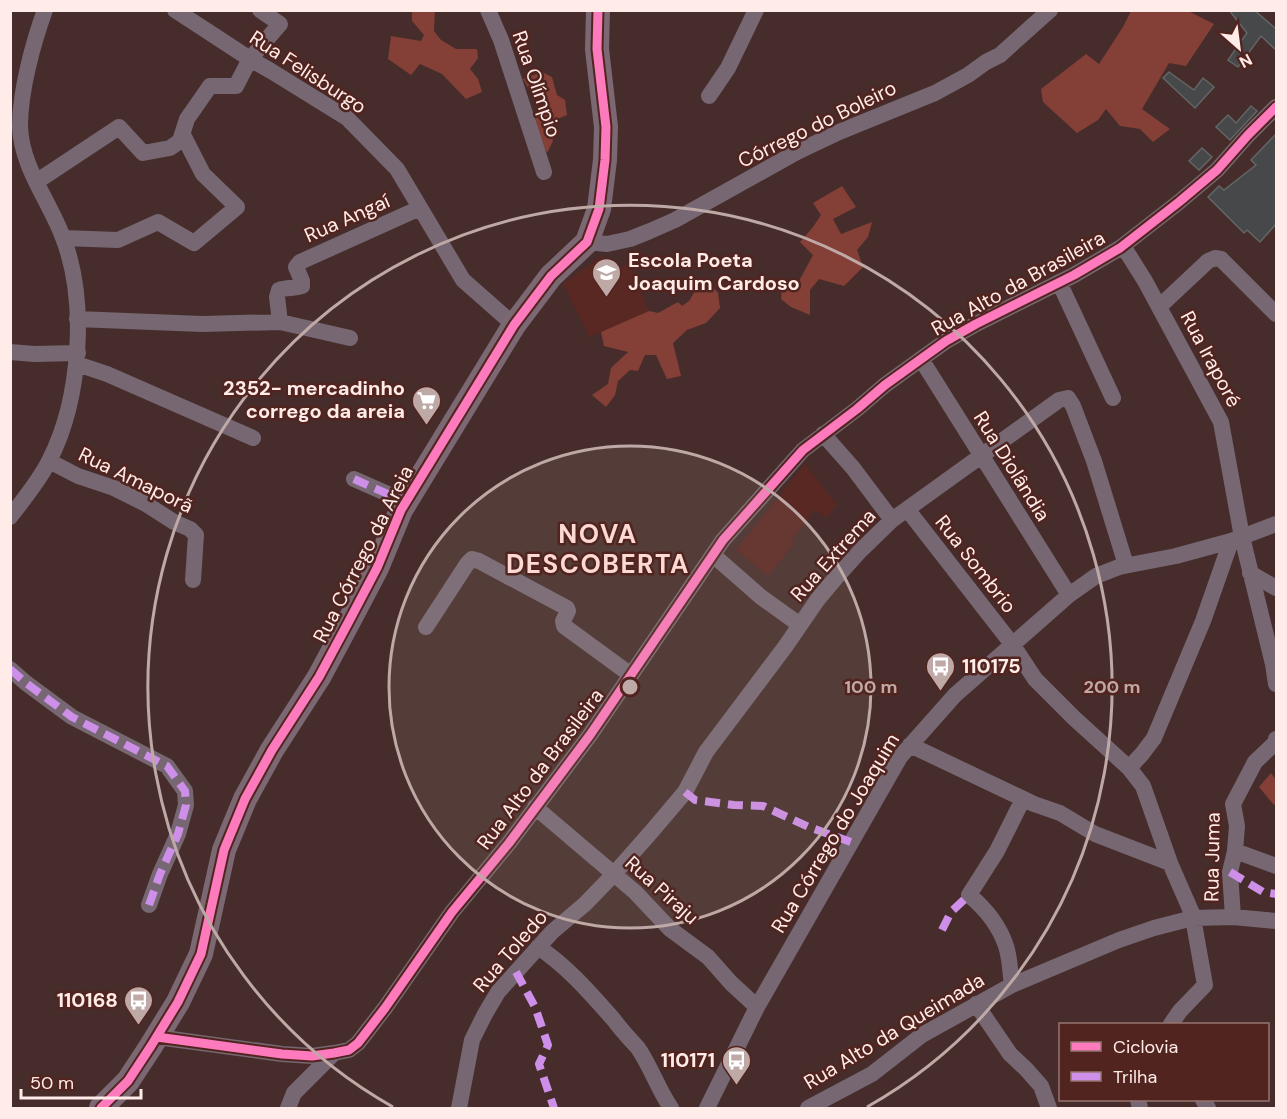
<svg xmlns="http://www.w3.org/2000/svg" width="1287" height="1119" font-family="'DM Sans',sans-serif">
<style>
.built{fill:#5a2822}
.green{fill:#843f37}
.building{fill:#464849;stroke:#636566;stroke-width:1.5}
.lines{fill:none;stroke-linecap:round;stroke-linejoin:round}
.street{stroke:#766772;stroke-width:16}
.secondary{stroke:#7c6873;stroke-width:24}
.quiet{stroke:#ce8fe9;stroke-width:8;stroke-dasharray:15 8;stroke-linecap:butt}
.cycleway-casing{stroke:#52241f;stroke-width:13}
.cycleway{stroke:#fd7abc;stroke-width:9}
.ring{fill:none;stroke:#bea9a6;stroke-width:3}
.labels{text-anchor:middle;stroke-width:5;stroke-linejoin:round;paint-order:stroke}
.street-label{font-size:20px;fill:#ffece9;stroke:#52241f}
.poi-label{font-size:20px;font-weight:bold;fill:#ffece9;stroke:#52241f;text-anchor:end}
.district-label{font-size:26px;font-weight:bold;letter-spacing:1.5px;fill:#fdd9d3;stroke:#52241f}
.centre{fill:#bea9a6;stroke:#52241f;stroke-width:3}
.ring-label{font-size:18px;text-anchor:middle;font-weight:bold;fill:#bea9a6;stroke:#52241f;stroke-width:5;stroke-linejoin:round;paint-order:stroke}
</style>
<rect width="100%" height="100%" fill="#462d2b"/>
<!-- built -->
<path class="built" d="M603 255 612 272 629 263 649 311 589 337 563 284Z
M805 464 837 505 826 518 815 509 792 541 794 544 768 576 736 550Z"/>
<!-- green -->
<path class="green" d="M412 11H435L434 31 441 40 456 49H477L478 58 470 69 478 79 482 92 466 99 442 74 420 64 411 75 388 59 391 36 421 41 424 35 412 21Z
M1131 11H1188L1214 24 1186 66 1169 63 1142 109 1170 129 1153 142 1140 129 1120 126 1106 109 1098 120 1077 133 1043 102 1041 89 1086 54 1099 64 1123 27Z
M542 72 552 77 557 95 565 100 567 115 548 123 553 141 547 153 531 122 539 106 523 79Z
M842 186 856 207 833 219 841 234 872 222 868 237 857 250 863 267 844 286 819 279 810 290V315L791 307 781 299 782 285 799 281 813 255 800 242 813 227 821 215 813 203Z
M710 284 718 293 720 308 706 323 687 330 673 343 681 376 667 379 656 355H645L638 371 630 370 618 381 615 395 606 407 592 395 608 384 611 368 628 352 604 346 601 332 649 311 658 313 678 302 682 306 689 301 698 286Z
M1271 773 1276 780V805L1273 804 1259 787Z"/>
<!-- building -->
<path class="building" d="M1229 10H1254L1276 29V50L1261 36 1238 67 1228 60 1247 33Z
M1169 72 1194 90 1203 78 1214 87 1195 108 1163 78Z
M1251 106 1257 111 1230 140 1216 127 1228 115 1236 123Z
M1276 134V224L1260 242 1247 230 1244 233 1208 197 1219 186 1224 190 1256 165 1251 160Z
M1202 148 1212 157 1199 170 1189 161Z"/>
<g class="lines">
<!-- street -->
<path class="street" d="M175 10 250 59 271 71 347 118 397 169 463 280 514 325
M488 10 501 40 544 172
M709 96 728 68 756 10
M36 182 119 127 143 153 170 148 180 141 187 119 210 86H236L250 59 280 24 260 10
M63 238 118 240 158 222 194 243 237 207 203 174 183 135
M587 242 607 244 630 239 650 231 675 220 797 152 839 132 935 93 968 75 986 62 1000 55 1050 10
M1123 246 1145 281 1221 422 1242 537 1273 664 1276 684
M1059 282 1113 398
M1159 307 1208 261 1215 258 1221 259 1276 314
M77 319 202 324 280 322 350 338
M280 322 277 297 279 290C287 287 294 289 302 286V281L296 267 300 262 420 208
M10 352 34 354 78 353
M921 359 1069 595
M77 364 107 374 253 438
M823 434 853 468 892 520
M49 461 78 476 114 488 146 504 174 522 190 529 196 535 193 580
M354 479 406 502
M907 509 1012 644 1035 679 1074 718 1129 768 1143 786 1170 863
M10 517C24 499 39 481 49 461 81 399 88 300 62 235 48 199 21 166 20 126 20 91 33 43 45 10
M713 555 761 597 800 625
M1250 573 1276 588
M426 627 467 564 472 559 479 561 567 608 568 611 563 621 564 626 631 675
M10 669 26 683 72 717 167 766 185 791 186 805 178 834 160 874 149 905
M910 745 1034 804 1060 813 1095 834 1170 863 1194 918
M1129 768 1142 754 1154 738 1203 621 1231 541
M535 807 635 892 670 929 708 957 731 983 757 1007
M1235 851 1276 866
M1233 917 1230 872 1235 851 1237 826 1233 804 1255 762 1276 742V739
M538 947C567 966 591 994 614 1020 621 1030 630 1039 638 1048 651 1067 658 1089 671 1108
M1012 985C1010 972 1010 958 1006 946 999 925 986 909 969 895L997 851 1018 809 1024 799
M976 1004 1010 1054 1026 1069 1041 1086 1049 1108
M1171 1024 1180 1011 1205 985 1193 918
M157 1037 282 1054 312 1056 334 1053 349 1050 358 1043 385 1008 452 912 509 843 590 735 723 540 803 450 857 409 885 385 946 341 976 324 1074 275 1120 248 1179 202 1217 170 1248 135 1276 107
M1138 1100 1140 1108
M1203 1100 1208 1108
M288 1108 294 1093 334 1053
M459 1108 472 1040 485 1014 498 992 552 932 585 904 614 874 652 831 685 792 706 752 785 647 818 599 834 580 860 551 892 520 1059 400 1068 398 1073 406 1094 461 1126 565
M707 1108 757 1007 900 757 955 695 1069 595 1096 576 1119 567 1176 556 1231 541 1276 524
M808 1108 872 1074 922 1035 1012 985 1119 940 1154 928 1193 918 1233 917 1276 921"/>
<!-- secondary -->
<path class="secondary" d="M101 1108 128 1081 151 1046 178 1002 201 954 224 850 245 799 272 750 319 677 348 623 377 568 401 510 514 325 551 276 587 242 599 209 605 160 606 127 597 49 598 10"/>
<!-- quiet -->
<path class="quiet" d="M354 479 406 502
M10 669 26 683 72 717 167 766 185 791 186 805 178 834 160 874 149 905
M685 792 695 800 734 805 763 806 809 827 851 842
M1230 872 1263 892 1276 894
M942 930 951 912 969 895
M516 972 535 1007 548 1045 539 1064 554 1108"/>
<defs>
<path id="cycleway" d="M157 1037 282 1054 312 1056 334 1053 349 1050 358 1043 385 1008 452 912 509 843 590 735 723 540 803 450 857 409 885 385 946 341 976 324 1074 275 1120 248 1179 202 1217 170 1248 135 1276 107
M101 1108 128 1081 151 1046 178 1002 201 954 224 850 245 799 272 750 319 677 348 623 377 568 401 510 514 325 551 276 587 242 599 209 605 160 606 127 597 49 598 10"/>
</defs>
<!-- cycleway casing -->
<use href="#cycleway" class="cycleway-casing"/>
<!-- cycleway -->
<use href="#cycleway" class="cycleway"/>
</g>
<!-- distance rings -->
<circle cx="630" cy="687" r="241" fill="#bea9a6" fill-opacity=".12"/>
<g class="ring">
<circle cx="630" cy="687" r="241"/>
<path d="M393 1107A482 482 0 1 1 867 1107"/>
</g>
<!-- icons -->
<defs>
<symbol id="school-pin" viewBox="-11 -11 22 30"><path d="M0 17L-7.5 6A9.5 9.5 0 1 1 7.5 6Z" fill="#bea9a6" stroke="#52241f"/><path d="M0-5L7-2L0 1L-7-2ZM-4 1L0 2.5L4 1V4Q0 6-4 4Z" fill="#fff"/></symbol>
<symbol id="supermarket-pin" viewBox="-11 -11 22 30"><path d="M0 17L-7.5 6A9.5 9.5 0 1 1 7.5 6Z" fill="#bea9a6" stroke="#52241f"/><path d="M-6-5.5h2.5l.6 2H6L4.5 2H-2.5L-4.4-4H-6ZM-1.5 3.2a1.3 1.3 0 1 0 .1 0ZM3 3.2a1.3 1.3 0 1 0 .1 0Z" fill="#fff"/></symbol>
<symbol id="bus-pin" viewBox="-11 -11 22 30"><path d="M0 17L-7.5 6A9.5 9.5 0 1 1 7.5 6Z" fill="#bea9a6" stroke="#52241f"/><path d="M-5-6H5V4H4V6H2V4H-2V6H-4V4H-5ZM-3.5-4V0h7V-4ZM-3.5 1.2v1.5H-2V1.2ZM2 1.2v1.5H3.5V1.2Z" fill="#fff"/></symbol>
</defs>
<g fill-rule="evenodd">
<use href="#school-pin" x="590" y="256" width="33" height="45"/>
<use href="#supermarket-pin" x="410" y="384" width="33" height="45"/>
<use href="#bus-pin" x="924" y="650" width="33" height="45"/>
<use href="#bus-pin" x="122" y="984" width="33" height="45"/>
<use href="#bus-pin" x="720" y="1044" width="33" height="45"/>
</g>
<g class="labels">
<!-- street labels -->
<g class="street-label">
<text transform="translate(308 72) rotate(33)" y="7">Rua Felisburgo</text>
<text transform="translate(537 84) rotate(71)" y="7">Rua Olímpio</text>
<text transform="translate(817 124) rotate(-26)" y="7">Córrego do Boleiro</text>
<text transform="translate(347 218) rotate(-24)" y="7">Rua Angaí</text>
<text transform="translate(1018 283) rotate(-29)" y="7">Rua Alto da Brasileira</text>
<text transform="translate(1211 359) rotate(62)" y="7">Rua Iraporé</text>
<text transform="translate(1012 466) rotate(58)" y="7">Rua Diolândia</text>
<text transform="translate(136 480) rotate(26)" y="7">Rua Amaporã</text>
<text transform="translate(363 554) rotate(-63)" y="7">Rua Córrego da Areia</text>
<text transform="translate(833 555) rotate(-48)" y="7">Rua Extrema</text>
<text transform="translate(976 564) rotate(52)" y="7">Rua Sombrio</text>
<text transform="translate(540 769) rotate(-53)" y="7">Rua Alto da Brasileira</text>
<text transform="translate(835 833) rotate(-59)" y="7">Rua Córrego do Joaquim</text>
<text transform="translate(1212 857) rotate(-89)" y="7">Rua Juma</text>
<text transform="translate(662 890) rotate(42)" y="7">Rua Piraju</text>
<text transform="translate(510 951) rotate(-49)" y="7">Rua Toledo</text>
<text transform="translate(894 1031) rotate(-31)" y="7">Rua Alto da Queimada</text>
</g>
<!-- poi labels -->
<g class="poi-label">
<text x="628" y="267" text-anchor="start">Escola Poeta<tspan x="628" dy="23">Joaquim Cardoso</tspan></text>
<text x="405" y="395">2352- mercadinho<tspan x="405" dy="23">corrego da areia</tspan></text>
<text x="962" y="673" text-anchor="start">110175</text>
<text x="118" y="1007">110168</text>
<text x="715" y="1067">110171</text>
</g>
<!-- district labels -->
<g class="district-label">
<text x="598" y="543">NOVA<tspan x="598" dy="30">DESCOBERTA</tspan></text>
</g>
</g>
<circle cx="630" cy="687" r="9" class="centre"/>
<g class="ring-label">
<text x="871" y="693">100 m</text>
<text x="1112" y="693">200 m</text>
</g>
<!-- border -->
<rect width="1287" height="1119" fill="none" stroke="#ffece9" stroke-width="24"/>
<!-- legend -->
<rect x="1059" y="1023" width="210" height="78" fill="#52241f" stroke="#977470" stroke-width="1.5"/>
<rect x="1071" y="1042" width="30" height="9" fill="#fd7abc" stroke="#977470" stroke-width="1.5"/>
<text x="1113" y="1053" font-size="18" fill="#ffece9">Ciclovia</text>
<rect x="1071" y="1072" width="30" height="9" fill="#ce8fe9" stroke="#977470" stroke-width="1.5"/>
<text x="1113" y="1083" font-size="18" fill="#ffece9">Trilha</text>
<!-- north arrow -->
<g transform="translate(1239 48) rotate(152)" stroke="#52241f" stroke-width="4.5" paint-order="stroke">
<path d="M0-4.5L10 22L0 15L-10 22Z" fill="#ffece9"/>
<text y="-9" font-size="16" font-weight="bold" text-anchor="middle" fill="#ffece9">N</text>
</g>
<!-- scale -->
<path d="M21 1089v9h120v-9" fill="none" stroke="#ffece9" stroke-width="3"/>
<text x="30" y="1089" font-size="18" fill="#ffece9" stroke="#52241f" stroke-width="4.5" paint-order="stroke">50 m</text>
</svg>
